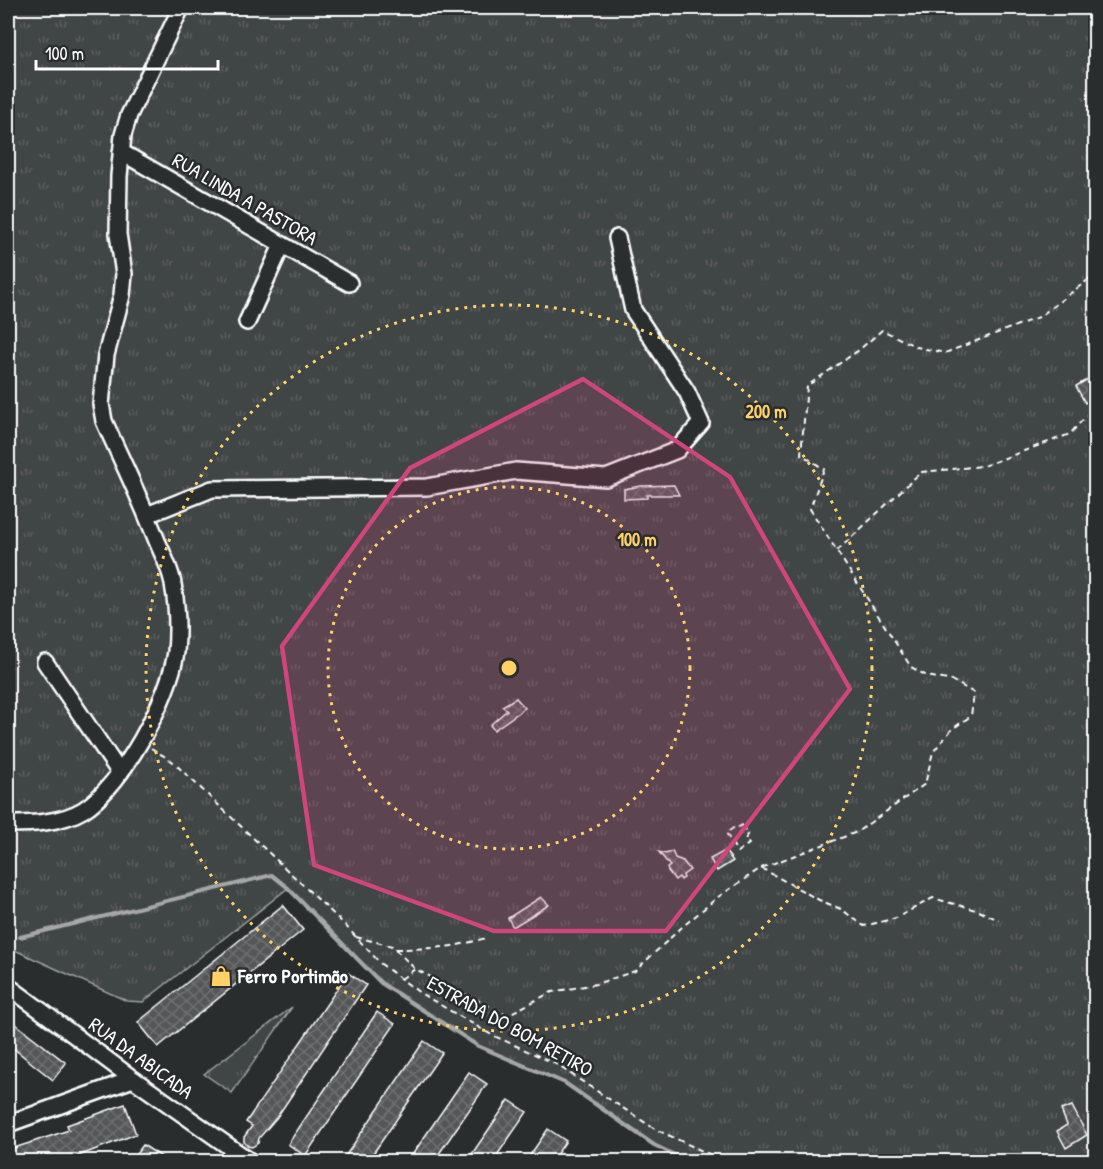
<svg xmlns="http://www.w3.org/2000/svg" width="1103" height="1169" font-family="'Patrick Hand',sans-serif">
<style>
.grass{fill:url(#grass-tufts);stroke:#a0a2a2;stroke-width:1.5}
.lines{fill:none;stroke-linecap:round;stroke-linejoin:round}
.stream{stroke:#a6a7a7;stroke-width:4}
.building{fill:url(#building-cross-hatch);stroke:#fff;stroke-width:1.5}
.street-casing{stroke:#fff;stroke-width:20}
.path{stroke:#fff;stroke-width:2;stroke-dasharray:6 4.5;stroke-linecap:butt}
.street{stroke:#2a2d2e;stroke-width:15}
.marked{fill:#ce467c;fill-opacity:0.2;stroke:#ce467c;stroke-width:4.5;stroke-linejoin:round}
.ring{fill:none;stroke:#ffd166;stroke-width:3;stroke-dasharray:3 6}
.labels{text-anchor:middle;stroke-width:5;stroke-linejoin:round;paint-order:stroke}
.street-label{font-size:20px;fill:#fff;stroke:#2a2d2e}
.poi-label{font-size:20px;font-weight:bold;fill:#fff;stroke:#2a2d2e;text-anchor:start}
.centre{fill:#ffd166;stroke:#2a2d2e;stroke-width:3}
.ring-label{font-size:18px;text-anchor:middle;font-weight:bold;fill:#ffd166;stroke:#2a2d2e;stroke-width:5;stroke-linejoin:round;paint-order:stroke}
</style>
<defs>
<pattern id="grass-tufts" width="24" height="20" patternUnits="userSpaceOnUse" patternTransform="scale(1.5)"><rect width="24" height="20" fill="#414445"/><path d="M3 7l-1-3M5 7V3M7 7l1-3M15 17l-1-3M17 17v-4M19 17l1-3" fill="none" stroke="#5e6061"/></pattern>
<pattern id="building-cross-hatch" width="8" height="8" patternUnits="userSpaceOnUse" patternTransform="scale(1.5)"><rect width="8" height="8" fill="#555758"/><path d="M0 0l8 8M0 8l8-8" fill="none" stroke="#6e7071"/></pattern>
</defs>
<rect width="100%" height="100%" fill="#2a2d2e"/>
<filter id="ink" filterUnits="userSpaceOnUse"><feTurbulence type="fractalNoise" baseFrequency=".0167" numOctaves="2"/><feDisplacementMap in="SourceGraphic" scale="12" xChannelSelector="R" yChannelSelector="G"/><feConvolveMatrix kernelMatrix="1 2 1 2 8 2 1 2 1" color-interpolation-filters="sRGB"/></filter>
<g filter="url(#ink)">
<!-- grass -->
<path class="grass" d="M8 8H1095V1161H689L654 1145 565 1083 478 1046 381 983 288 888 143 1002 127 1001 8 947Z
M292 1007 232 1093 204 1074Z"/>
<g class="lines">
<!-- stream -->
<path class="stream" d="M20 937 272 875 287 887 381 983 478 1046 565 1083 654 1145 689 1162"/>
</g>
<!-- building -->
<path class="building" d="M1095 375V397L1085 403 1076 386Z
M674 485 679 495H647V498L624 499V489L641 486Z
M516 698 525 708 494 730 490 725 507 710 502 706Z
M672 851 675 858 683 861 690 870 683 875 684 878 681 880 679 877 675 880 668 871 667 868 670 866 659 852 666 854Z
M725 851 733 861 717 871 710 859Z
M541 897 549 905 513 927 508 918Z
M283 905 303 930 158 1047 138 1022Z
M348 973 366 985 277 1117 259 1138 258 1143 252 1147 248 1146 244 1142V1137L252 1126 246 1122Z
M377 1012 395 1024 305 1156 288 1144Z
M8 1018 66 1063 53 1080 8 1044Z
M424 1041 442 1053 368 1161H342Z
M469 1072 487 1084 434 1161H408Z
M509 1100 527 1112 493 1161H467Z
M125 1104 136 1134 65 1161H8V1150L69 1130 67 1125Z
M1072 1106 1087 1135 1066 1148 1057 1131 1067 1125 1061 1110Z
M548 1129 566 1141 552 1161H526Z
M143 1145 168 1161H131Z"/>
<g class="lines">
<defs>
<path id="street" d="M121 152 349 283
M247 322 282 245
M147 515 212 489 427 487 516 471 606 478 677 450 701 423 687 392 633 310 617 238
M45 662 120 773
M8 824C32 824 61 823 83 810 122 786 170 697 176 652 178 630 177 606 173 584 171 570 163 555 157 541 141 500 122 461 104 421L101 404 106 355 122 295 124 274 118 234 119 176 123 135 129 115 181 8
M8 986 133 1079 251 1162
M8 1124 133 1079"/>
</defs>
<!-- street casing -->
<use href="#street" class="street-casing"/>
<!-- path -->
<path class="path" d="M837 551 921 472 983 466 1070 434 1096 405
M151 748 172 761 344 924 381 964 420 993 490 1034 554 1063 655 1129 726 1162
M742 825 748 835 745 839 749 844 737 852 726 833 735 827 737 828Z
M761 868 819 900 841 909 864 926 896 918 933 898 979 911 999 920
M356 937 392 946 415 969
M395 949C427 949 455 948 485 938
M401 979 415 969 507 1015 552 992 596 984 635 971 681 928 718 897 761 868 857 832 925 784 933 752 952 729 971 716 974 693 953 681 927 676 911 667 810 509 824 469 801 454 807 386 859 350 882 330 917 347 945 353 1039 317 1088 280 1096 277"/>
<!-- street -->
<use href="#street" class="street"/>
</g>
</g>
<!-- marked area -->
<path class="marked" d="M583 379 730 477 850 689 666 931H494L314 865 282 646 410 468Z"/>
<!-- distance rings -->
<g class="ring">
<circle cx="509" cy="668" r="181"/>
<circle cx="509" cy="668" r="363"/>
</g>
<!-- icons -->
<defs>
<symbol id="shop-bare" viewBox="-9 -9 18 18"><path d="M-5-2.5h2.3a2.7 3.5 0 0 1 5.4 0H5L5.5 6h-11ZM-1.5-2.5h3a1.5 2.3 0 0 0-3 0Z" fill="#ffd166" stroke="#2a2d2e" stroke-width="2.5" paint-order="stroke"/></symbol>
</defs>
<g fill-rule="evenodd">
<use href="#shop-bare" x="206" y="961" width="30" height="30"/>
</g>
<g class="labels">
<!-- street labels -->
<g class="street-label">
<text transform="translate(245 199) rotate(30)" y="7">RUA LINDA A PASTORA</text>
<text transform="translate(510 1026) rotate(29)" y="7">ESTRADA DO BOM RETIRO</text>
<text transform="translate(141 1058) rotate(36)" y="7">RUA DA ABICADA</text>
</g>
<!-- poi labels -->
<g class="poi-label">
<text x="238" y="983">Ferro Portimão</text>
</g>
</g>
<circle cx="509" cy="668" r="9" class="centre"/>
<g class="ring-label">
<text x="766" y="418">200 m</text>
<text x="637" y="546">100 m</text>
</g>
<!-- margin -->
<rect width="1103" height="1169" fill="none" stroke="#2a2d2e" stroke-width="30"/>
<rect x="15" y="15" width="1073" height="1139" fill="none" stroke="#fff" stroke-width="2" filter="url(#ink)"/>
<!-- scale -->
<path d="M36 60v9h182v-9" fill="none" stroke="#ffffff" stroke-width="3"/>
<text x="45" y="60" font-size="18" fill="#ffffff" stroke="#2a2d2e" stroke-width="4.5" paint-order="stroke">100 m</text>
</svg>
